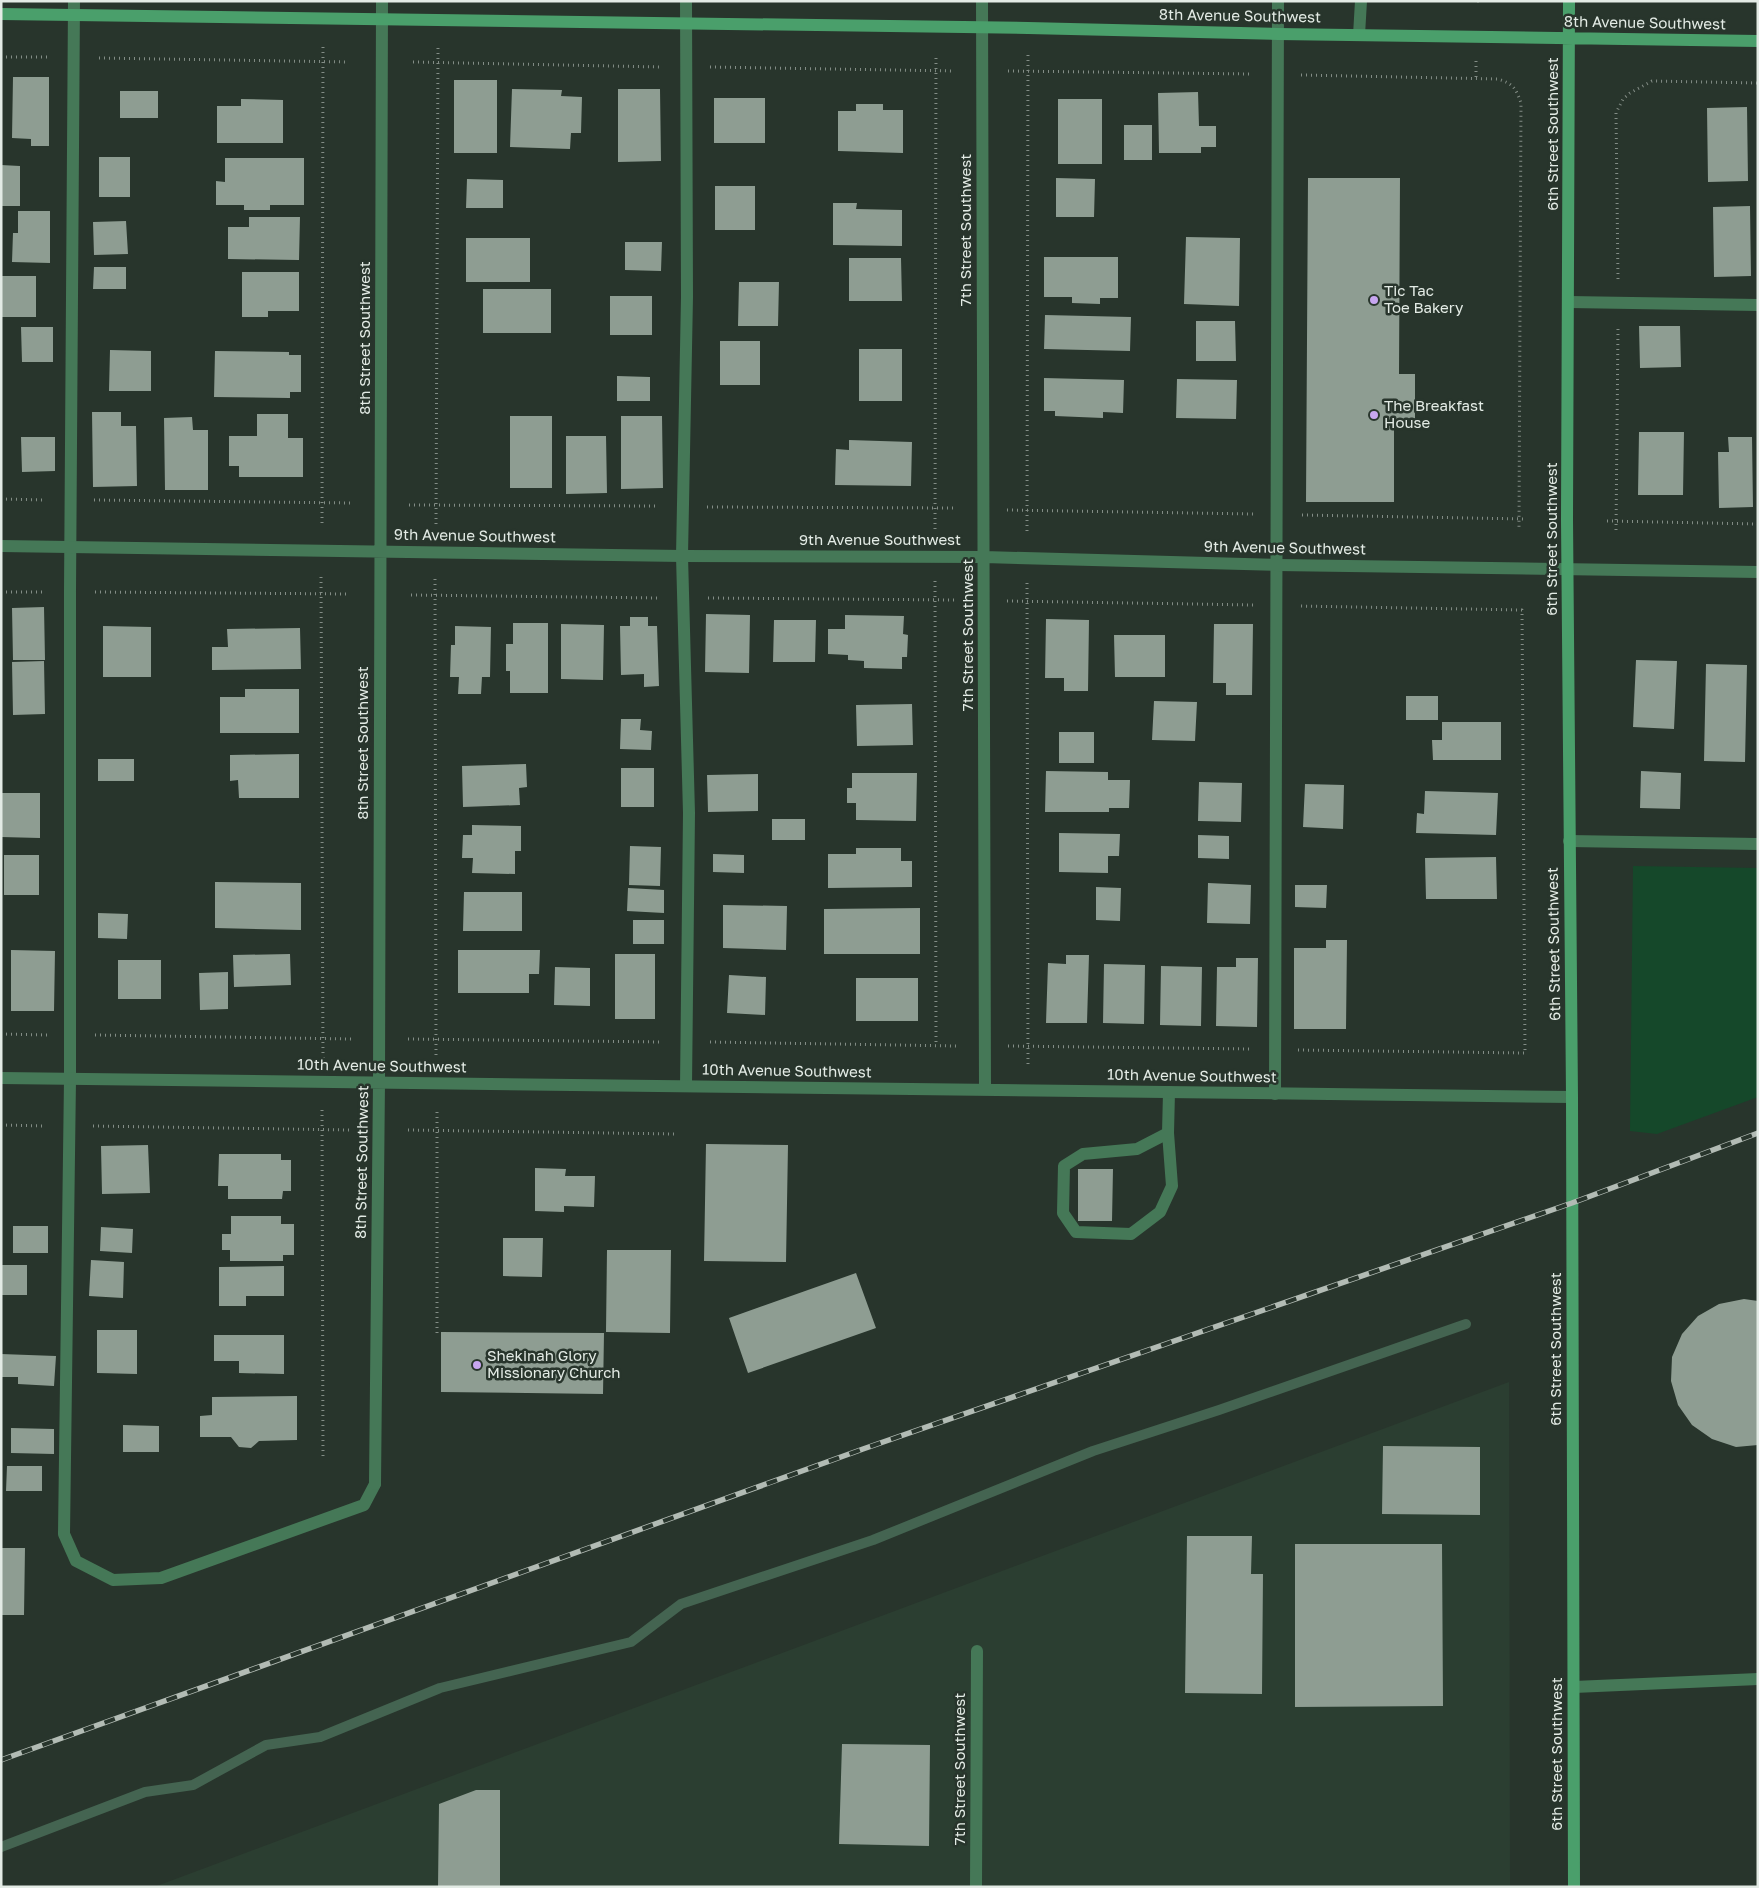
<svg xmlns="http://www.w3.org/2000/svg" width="1759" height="1888" font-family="'Golos Text',sans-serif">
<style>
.built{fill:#2b3e31}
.green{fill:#15482a}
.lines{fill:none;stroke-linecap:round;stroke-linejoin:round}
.stream{stroke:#446451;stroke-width:10}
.building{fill:#8e9d92}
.path{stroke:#838d86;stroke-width:3;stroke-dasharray:1 4;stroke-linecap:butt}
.lane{stroke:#457857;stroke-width:12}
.street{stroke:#457857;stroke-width:12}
.secondary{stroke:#4a9f6b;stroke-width:12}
.rail-casing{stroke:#b2bbb4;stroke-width:5.5}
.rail{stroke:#28352c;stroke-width:4;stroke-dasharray:11;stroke-linecap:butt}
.poi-dot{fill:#c7a6f0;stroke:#28352c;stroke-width:2}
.labels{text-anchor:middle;stroke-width:5;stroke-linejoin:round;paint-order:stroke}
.street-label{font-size:15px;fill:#e3ebe5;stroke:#28352c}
.poi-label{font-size:15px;fill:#e3ebe5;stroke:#28352c;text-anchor:start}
</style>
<rect width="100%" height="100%" fill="#28352c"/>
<!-- built -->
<path class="built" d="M1509 1382 1510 1887H154Z"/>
<!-- green -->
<path class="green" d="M1633 866 1758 868V1097L1657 1134 1630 1131Z"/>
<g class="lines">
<!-- stream -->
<path class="stream" d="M1 1847 145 1792 193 1785 266 1745 320 1737 440 1688 631 1642 681 1604 873 1540 1093 1451 1219 1410 1466 1324"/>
</g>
<!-- building -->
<path class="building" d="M13 77H49V146H31V139L12 138Z
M454 80H497V153H454Z
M512 89 562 90 561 96 582 97 581 133H571L570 149 510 147Z
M618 89H660L661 161 618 162Z
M120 91H158V118H120Z
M1198 92 1199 126H1216V147H1201V153H1159L1158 93Z
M714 98H765V143H714Z
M241 99 283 100V143H217V106H241Z
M1058 99H1102V164H1058Z
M856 104H883V110H903V153L838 151V111H856Z
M1747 107 1748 181 1708 182 1707 108Z
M1124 125H1152V160H1124Z
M99 157H130V197H99Z
M225 158H304V205H270V210H244V205H216V181L225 182Z
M1 165 20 166V206H1Z
M1056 178 1095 179 1094 217H1056Z
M1308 178H1400L1399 374H1415V428L1394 427V502H1306Z
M467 179 503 180V208H466Z
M715 186H755V230H715Z
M833 203H857L856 209 902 210V246L833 245Z
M1750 206 1751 276 1714 277 1713 207Z
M18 211H50V263L12 262 13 233H18Z
M249 217H300L299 260 228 259V227H249Z
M126 221 128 254 94 255 93 222Z
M1186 237 1240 238 1239 306 1184 304Z
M466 238H530V282H466Z
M625 242H662L661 271 625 270Z
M1044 257H1118V298H1100V304L1072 303V297H1044Z
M849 258H901L902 301H849Z
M94 267H126V289H93Z
M242 272H299V311H268V317H242Z
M1 276H36V317H1Z
M739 282H779L778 326H738Z
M483 289H551V333H483Z
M610 296H652V335H610Z
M1045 315 1131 317 1130 351 1044 349Z
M1196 321H1235L1236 361H1196Z
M1639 326H1680L1681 367 1640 368Z
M21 327H53V362H22Z
M720 341H760V385H720Z
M859 349H902V401H859Z
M110 350 151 351V391H109Z
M215 351 289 352V355H301V392H290V398L214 397Z
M617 376 650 377V401H617Z
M1044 378 1124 380 1123 413 1103 412V418L1055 416V411H1044Z
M1177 379 1237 380 1236 419 1176 418Z
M92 412H121V426H136L137 486 93 487Z
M257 414H288V438H303V477H239V466H229V436H257Z
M510 416H552V488H510Z
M621 416H662L663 488 621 489Z
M192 417 193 430H208V490H165L164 418Z
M1639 432H1684L1683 495H1638Z
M566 436H606L607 493 566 494Z
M21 437H55V471L22 472Z
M1728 437H1752L1753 507 1719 508 1718 452H1729Z
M849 440 912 442 911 486 835 485 836 449 849 450Z
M44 607 45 660H13L12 608Z
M706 614 750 615 749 673 705 672Z
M845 615 904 616 903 634 908 635 907 657H902V669L864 668V661L848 660V655L828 654V629H845Z
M630 617H648V626H657L659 686 644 687V674L621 675 620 626H630Z
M1046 619 1089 620 1088 691H1064V678H1045Z
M774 620H816L815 662H773Z
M513 623H548V693H510V671H506V644H513Z
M561 624 604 625 603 680 561 679Z
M1214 624H1253L1252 695H1226V683H1213Z
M103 626 151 627V677H103Z
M455 626 491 627 490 677H482L481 694H458L459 677H450L451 645H455Z
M300 628 301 669 212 670V647H228L227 629Z
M1114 635H1165V677H1115Z
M1636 660 1677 661 1674 729 1633 727Z
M44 661 45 714 13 715 12 662Z
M1706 664 1747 665 1745 762 1704 761Z
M245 689H299V733H220V697H245Z
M1406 696H1438V720H1406Z
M1154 701 1197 702 1195 741 1152 740Z
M912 704 913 745 857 746 856 705Z
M621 719H641L640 730 652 731 651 750 620 749Z
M1442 722H1501V760H1433L1432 740H1442Z
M1059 732H1094V763H1059Z
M299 754V798H239L238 780 230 781V755Z
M98 759H134V781H98Z
M526 764 527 787 519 788 520 805 463 807 462 766Z
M621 768H654V807H621Z
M1046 771 1108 772V780H1130L1129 808H1109V812H1045Z
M1641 771 1681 773 1680 809 1640 808Z
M852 773H917L916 821 856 820V803H847V788H852Z
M758 774V811L708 812 707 775Z
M1199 782 1242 783 1241 822 1198 821Z
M1305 784 1344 785 1343 829 1303 827Z
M1425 791 1498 793 1496 835 1416 833 1417 813 1424 814Z
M1 793H40V838L1 837Z
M772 819H805V840H772Z
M472 825 521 826V851H515V874L472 873 473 858H462L463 835H472Z
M1059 833 1120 834 1119 856H1108V873L1059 872Z
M1198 835 1229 836V859L1198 858Z
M630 846 661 847 660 886 629 885Z
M856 848H901V861H912V887L828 888V854H856Z
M713 854 744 855V873L713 872Z
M4 855H39V895H4Z
M1496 857 1497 899H1426L1425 858Z
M215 882 301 883V930L215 928Z
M1208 883 1251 885 1250 924 1207 923Z
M1295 885H1327L1326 908 1295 907Z
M1096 887 1121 888 1120 921 1096 920Z
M628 888 664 890V913L627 911Z
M464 892H522V931H463Z
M723 905 787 906 786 950 723 948Z
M920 908V954H824V909Z
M98 913 128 914 127 939 98 938Z
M633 920H664V944H633Z
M1326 940H1347L1346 1029H1294V948H1326Z
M11 950 55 951 54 1011H11Z
M458 950H540L539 974H529V993H458Z
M290 954 291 985 234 987 233 955Z
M615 954H655V1019H615Z
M1066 955H1089L1087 1023H1046L1048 963 1066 964Z
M1236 958H1258L1257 1027 1216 1026 1217 967H1236Z
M118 960H161V999H118Z
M1104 964 1145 965 1144 1024 1103 1023Z
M1161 966 1202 967 1201 1026 1160 1025Z
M555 967 590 968V1006L554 1005Z
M228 972V1009L200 1010 199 973Z
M729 975 766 977 765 1015 727 1013Z
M856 978H918V1021H856Z
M706 1144 788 1145 786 1262 704 1261Z
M148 1145 150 1193 102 1194 101 1146Z
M219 1154H281V1160H291V1191H283L282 1199H228V1186H218Z
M535 1168 566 1169 565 1176H595L594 1207 564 1206V1212L535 1211Z
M1078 1169H1113L1112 1221H1078Z
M231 1216H281V1224H294V1255H283V1261H230V1250H222V1234H231Z
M13 1226H48V1253H13Z
M101 1227 133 1229 132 1253 100 1251Z
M503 1238H543L542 1277 503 1276Z
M607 1250H671L670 1333 606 1332Z
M91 1260 124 1262 123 1298 89 1296Z
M1 1265H27V1295H1Z
M284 1266V1296H246V1306H219V1267Z
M856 1273 876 1328 748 1373 729 1318Z
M1744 1299 1758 1301V1445L1736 1447 1712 1439 1692 1425 1678 1405 1671 1381 1672 1357 1682 1334 1698 1316 1719 1304Z
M97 1330H137V1374L97 1373Z
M441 1332 604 1333 603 1394 441 1392Z
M214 1335H284V1374L239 1373V1361H214Z
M1 1354 56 1356 54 1386 18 1384V1377H1Z
M297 1396V1440L259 1441 251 1448 239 1447 231 1437H200V1416L212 1415V1397Z
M123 1425 159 1426V1452H123Z
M11 1428 54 1429V1454L11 1453Z
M1383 1446 1480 1447V1515L1382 1514Z
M7 1466H42V1491H6Z
M1187 1536H1252L1251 1574H1263L1262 1694 1185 1693Z
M1295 1544H1442L1443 1706 1295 1707Z
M1 1548H25L24 1615H1Z
M842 1744 930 1745 929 1846 839 1844Z
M476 1790H500V1887H438L439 1804Z"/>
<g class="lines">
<!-- path -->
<path class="path" d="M1477 2 1478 1
M1 57H50
M99 58 348 62
M1476 61V78
M413 62 661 67
M710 67 954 71
M1008 71 1253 74
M1301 75 1498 79C1514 84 1516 89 1521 103L1519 527
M1618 279 1616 113 1623 99 1630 93 1652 81 1758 83
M1 499 45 500
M94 500 351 503
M409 505 658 506
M707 507 957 508
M1007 510 1253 514
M1302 515 1525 519
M1607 521 1758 524
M322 523 323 46
M436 524 438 48
M935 529 936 57
M1616 530 1618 328
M1027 531 1028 52
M321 577 323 1059
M435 579 436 1059
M935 581 936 1045
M1027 583 1028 1067
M1 592H46
M95 592 349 594
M411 595 660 598
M708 598 958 600
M1007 601 1253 605
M1 1034 47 1035
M95 1035 352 1039
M408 1039 661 1042
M710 1042 957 1046
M1008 1046 1250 1049
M1298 1050 1525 1053 1522 610 1299 606
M322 1110 323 1459
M437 1112V1333
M1 1125 44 1126
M93 1126 350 1130
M408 1130 675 1134"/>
<!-- lane -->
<path class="lane" d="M74 1 70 592V1079L64 1534 76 1561 113 1580 161 1578 364 1505 375 1484
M686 1 687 297 682 556 689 813 686 1086
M1359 35 1361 1
M1569 302 1758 305
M1569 841 1758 844
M1275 1094 1278 1
M1168 1133 1172 1186 1160 1212 1131 1234 1076 1232 1063 1213 1064 1166 1083 1154 1137 1149 1168 1133 1169 1092
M1574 1687 1758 1679"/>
<!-- street -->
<path class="street" d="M982 1 985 1090
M1 546 682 556 984 557 1277 565 1758 572
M1 1078 1572 1097
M375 1484 379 1082 382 1
M976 1887 977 1651"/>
<!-- secondary -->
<path class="secondary" d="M1569 1 1567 520 1572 1097 1574 1887
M1 14 1028 28 1278 34 1758 41"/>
<defs>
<path id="rail" d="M1 1760 863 1449 1572 1203 1758 1133"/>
</defs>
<!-- rail casing -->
<use href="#rail" class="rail-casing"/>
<!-- rail -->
<use href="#rail" class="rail"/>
</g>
<!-- markers -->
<g class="poi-dot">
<circle cx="1374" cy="300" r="5"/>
<circle cx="1374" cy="415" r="5"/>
<circle cx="477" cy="1365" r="5"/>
</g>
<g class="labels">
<!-- street labels -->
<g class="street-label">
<text transform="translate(1240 16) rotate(1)" y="5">8th Avenue Southwest</text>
<text transform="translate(1645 23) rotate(1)" y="5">8th Avenue Southwest</text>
<text transform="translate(1553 134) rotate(-90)" y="5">6th Street Southwest</text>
<text transform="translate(966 230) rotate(-90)" y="5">7th Street Southwest</text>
<text transform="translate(365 338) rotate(-90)" y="5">8th Street Southwest</text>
<text transform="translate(475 536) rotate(1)" y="5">9th Avenue Southwest</text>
<text transform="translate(1552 539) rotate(-90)" y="5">6th Street Southwest</text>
<text x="880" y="545">9th Avenue Southwest</text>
<text transform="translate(1285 548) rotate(1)" y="5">9th Avenue Southwest</text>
<text transform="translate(968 635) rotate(-90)" y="5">7th Street Southwest</text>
<text transform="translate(363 743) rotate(-90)" y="5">8th Street Southwest</text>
<text transform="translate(1554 944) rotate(-91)" y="5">6th Street Southwest</text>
<text transform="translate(382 1066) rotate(1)" y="5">10th Avenue Southwest</text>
<text transform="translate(787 1071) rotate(1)" y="5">10th Avenue Southwest</text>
<text transform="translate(1192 1076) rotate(1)" y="5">10th Avenue Southwest</text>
<text transform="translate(362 1162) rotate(-89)" y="5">8th Street Southwest</text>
<text transform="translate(1556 1349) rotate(-90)" y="5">6th Street Southwest</text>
<text transform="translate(1557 1754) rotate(-90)" y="5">6th Street Southwest</text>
<text transform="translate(960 1769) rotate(-90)" y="5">7th Street Southwest</text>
</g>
<!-- poi labels -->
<g class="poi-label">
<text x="1384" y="296">Tic Tac<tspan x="1384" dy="17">Toe Bakery</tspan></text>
<text x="1384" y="411">The Breakfast<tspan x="1384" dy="17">House</tspan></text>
<text x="487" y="1361">Shekinah Glory<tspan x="487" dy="17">Missionary Church</tspan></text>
</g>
</g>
<!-- border -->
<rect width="1759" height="1888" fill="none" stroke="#e3ebe5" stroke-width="5"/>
</svg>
